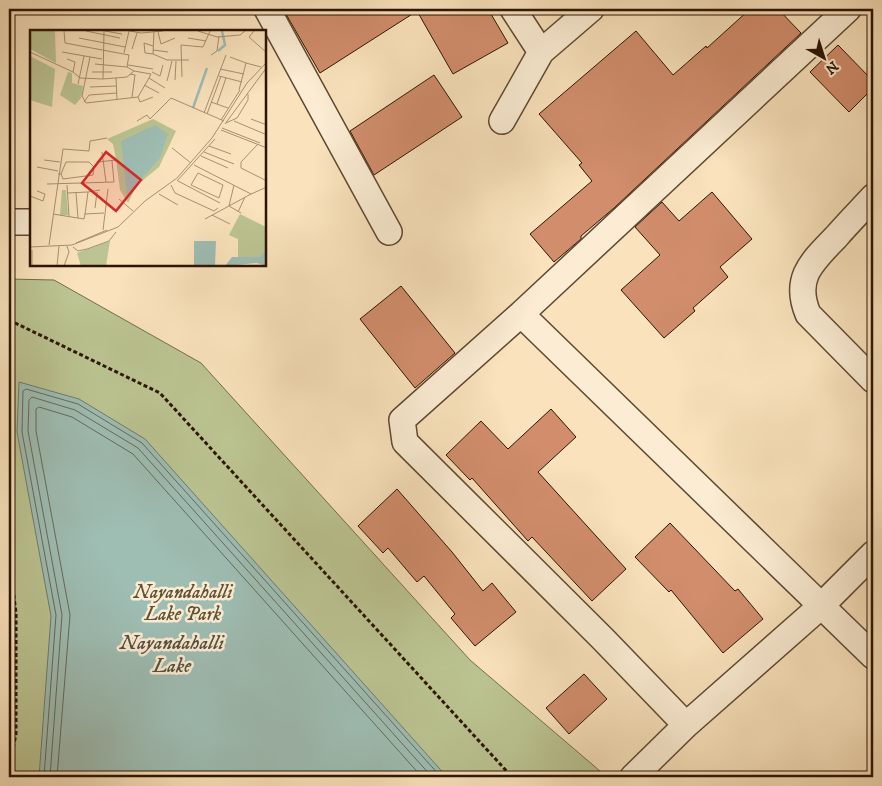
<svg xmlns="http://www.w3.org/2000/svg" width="882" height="786" font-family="'IM FELL DW Pica',serif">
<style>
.green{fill:#bbc492;stroke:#746c4a}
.water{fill:#9ebdb3;stroke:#707a6d}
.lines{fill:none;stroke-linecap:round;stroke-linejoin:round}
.shore{stroke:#65695b;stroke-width:1}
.building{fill:#d18d6c;stroke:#2c1503}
.street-casing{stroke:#5f4831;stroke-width:28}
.path{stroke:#2c1503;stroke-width:3;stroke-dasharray:4 2.5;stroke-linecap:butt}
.street{stroke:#fbecd3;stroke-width:25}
.labels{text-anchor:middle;stroke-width:5;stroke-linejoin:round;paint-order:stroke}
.park-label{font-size:19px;font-style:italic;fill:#5e5235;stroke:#fbecd3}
.water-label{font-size:20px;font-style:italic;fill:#545041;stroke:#fbecd3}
.inset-river{fill:none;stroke:#9ebdb3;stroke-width:2.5}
.inset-road{fill:none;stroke:#a79072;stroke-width:1}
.view{fill:#d62828;fill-opacity:0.15;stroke:#d62828;stroke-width:2.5}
.inset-edge{fill:none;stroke:#2c1503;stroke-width:2.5}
</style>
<rect width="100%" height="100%" fill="#f9e2bc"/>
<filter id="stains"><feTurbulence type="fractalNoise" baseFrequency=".004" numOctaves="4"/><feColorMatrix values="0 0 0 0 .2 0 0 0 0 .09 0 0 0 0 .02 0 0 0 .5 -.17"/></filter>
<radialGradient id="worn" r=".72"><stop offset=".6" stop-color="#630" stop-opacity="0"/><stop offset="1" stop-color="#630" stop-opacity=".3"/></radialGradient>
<!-- green -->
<path class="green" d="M9 279 54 280 201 363 470 660 607 777H9Z"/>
<!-- water -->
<path class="water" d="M19 382 79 399 145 439 447 777H39L51 616 17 432Z"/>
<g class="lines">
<!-- shore -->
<path class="shore" d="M44 777 56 615 22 432 23 391 26 389 78 404 142 443 441 777
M50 777 62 615 28 431 29 400 32 397 75 410 138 448 432 777
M57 777 70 615 36 431V409L39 407 72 417 133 454 422 777"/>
</g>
<!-- building -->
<path class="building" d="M283 9H488L508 43 453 74 417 11 320 73Z
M750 9H778L801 33 614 208 581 236V239L554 262 530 234 592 181 579 165 582 163 539 114 636 31 673 75 706 46 707 48Z
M838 45 873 81V88L849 112 810 72Z
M434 75 462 117 374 175 350 131Z
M712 192 752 239 720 267 728 277 693 308 695 311 664 338 621 290 660 255 635 227 662 202 679 221Z
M401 286 455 353 415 388 360 319Z
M551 409 576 437 538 472 626 569 592 601 532 537 528 541 472 478 470 480 446 455 481 421 508 449Z
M397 489 452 552 483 591 492 583 516 612 475 646 451 618 455 614 424 576 417 582 388 548 383 553 358 526Z
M670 523 735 591 738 589 763 619 723 653 671 590 669 592 635 557Z
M584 674 607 699 569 734 546 708Z"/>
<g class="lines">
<defs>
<path id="street" d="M267 9 389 232
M513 9 541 52
M502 121 541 52 591 9
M873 197C861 210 848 223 836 237 812 262 793 278 808 314L873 380
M9 222H31
M521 314 873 656
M686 725 603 639 405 442 402 420 521 314 848 9
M633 777 686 725 821 606 873 554"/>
</defs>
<!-- street casing -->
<use href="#street" class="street-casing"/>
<!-- path -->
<path class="path" d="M9 320 160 393 512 777
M9 336 12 321
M9 556 16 613V734L9 768"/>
<!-- street -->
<use href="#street" class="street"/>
</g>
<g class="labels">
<!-- park labels -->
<g class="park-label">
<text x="183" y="598">Nayandahalli<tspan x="183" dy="22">Lake Park</tspan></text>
</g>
<!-- water labels -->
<g class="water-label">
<text x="172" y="649">Nayandahalli<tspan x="172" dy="23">Lake</tspan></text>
</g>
</g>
<!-- overview -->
<g transform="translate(30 30)">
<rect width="236" height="236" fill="#f9e2bc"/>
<path d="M0 1H25L26 33 0 19ZM0 26 25 39 22 77 0 70ZM38 42 42 43V53L53 56 51 68 45 75 30 65ZM123 89 146 101 129 137 107 155 98 173 90 160 86 129 83 114 77 109ZM32 160H36L38 185H30ZM210 184 236 197V219L229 227H208V209L199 205ZM80 211 76 236H51L47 223Z" fill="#bbc492"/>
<path d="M125 95 138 104 130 128 97 165 91 111ZM164 211H186L185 236H164ZM236 219V236L227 233 195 236 202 227H229Z" fill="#9ebdb3"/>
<path class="inset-river" d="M188 21 195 15 192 1M163 78 177 38"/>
<path class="inset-road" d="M34 1 35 13 99 25 97 37 104 41M56 1 90 8M74 1 73 49 97 47 104 41 121 44 119 48 135 58M75 1 92 4M100 1 111 3 133 1M124 1 123 24 137 30H159M168 1 187 7 210 5 215 1M224 1 219 7 237 23M128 2 131 14 145 8M49 8 95 17M158 8 176 11M102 19 107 3M123 20 138 22M0 22 43 42M32 22 72 29M94 23 99 1M123 24 115 23 114 13 123 16M181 25 187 21 189 6M60 27 52 66 56 73 108 67 119 48M200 27 216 33M37 29 45 32 43 42 50 48 73 49M65 34 97 37M98 35 123 39M190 39 214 44M62 42H82M122 42 130 46 133 35M100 44 105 45 102 67M189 46 212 52M152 47 151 15 173 17 180 1M86 48 87 69M145 50 146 31M137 51 142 31M48 54 54 26M114 55 129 63M60 57 86 56M209 60 216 33 231 37M108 67 110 72 123 67M54 72 59 65 87 63M181 72 198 78M187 74 196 48M174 83 196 25M177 84 191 46M221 89 237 95M191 90 210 60M107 91 117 85 120 89 141 68 194 91M204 91 237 105M196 93 207 88 218 70V64M195 94 237 37M192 98 230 113M191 100 237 118M228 114 211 132V138L237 151M179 116 201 124M142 118 161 133M72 122 76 152M174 122 204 134M171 126 198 138M14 130 30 132M68 132 86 130M164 135 221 164 237 157M7 137 28 141M168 143 193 155 189 168 161 155ZM28 144H31L36 132H59L64 137 63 145 33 149 31 144M147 151 185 109M148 151 190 173M17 154 84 152 82 131M37 155 39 186M141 155 145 163 184 181 188 178M204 155 199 176 211 183M37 163 58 162M46 163 48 188M129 164 148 175M0 166 13 171 15 164 7 161M89 169 103 181M65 178 67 162M208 182 215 167M23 184 54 189 55 184 74 183M55 184 58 162 70 160M182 185 200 194M175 189 221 164M73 200 78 159M46 213 77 200M19 215 33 119 59 121 60 111 77 108M0 217 42 215 88 197 115 171 147 148 182 108 217 53 237 32M43 217 48 221 57 219 79 211 86 202M2 236V220M27 236 29 216M34 236 39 222 37 216"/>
<path class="view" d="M76 122 111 150 86 181 52 153Z"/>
<rect width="236" height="236" class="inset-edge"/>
</g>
<!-- margin -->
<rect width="882" height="786" fill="none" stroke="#f9e2bc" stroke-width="30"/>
<rect x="10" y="10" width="862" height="766" fill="none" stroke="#2c1503" stroke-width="2.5"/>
<rect x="15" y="15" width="852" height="756" fill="none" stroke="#2c1503"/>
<!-- north arrow -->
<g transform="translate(824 58) rotate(141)" stroke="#fbecd3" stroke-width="4" paint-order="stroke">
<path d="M0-4L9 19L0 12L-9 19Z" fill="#2c1503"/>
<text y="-8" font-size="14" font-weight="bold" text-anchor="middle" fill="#2c1503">N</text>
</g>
<rect width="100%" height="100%" filter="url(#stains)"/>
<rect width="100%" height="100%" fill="url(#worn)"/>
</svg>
